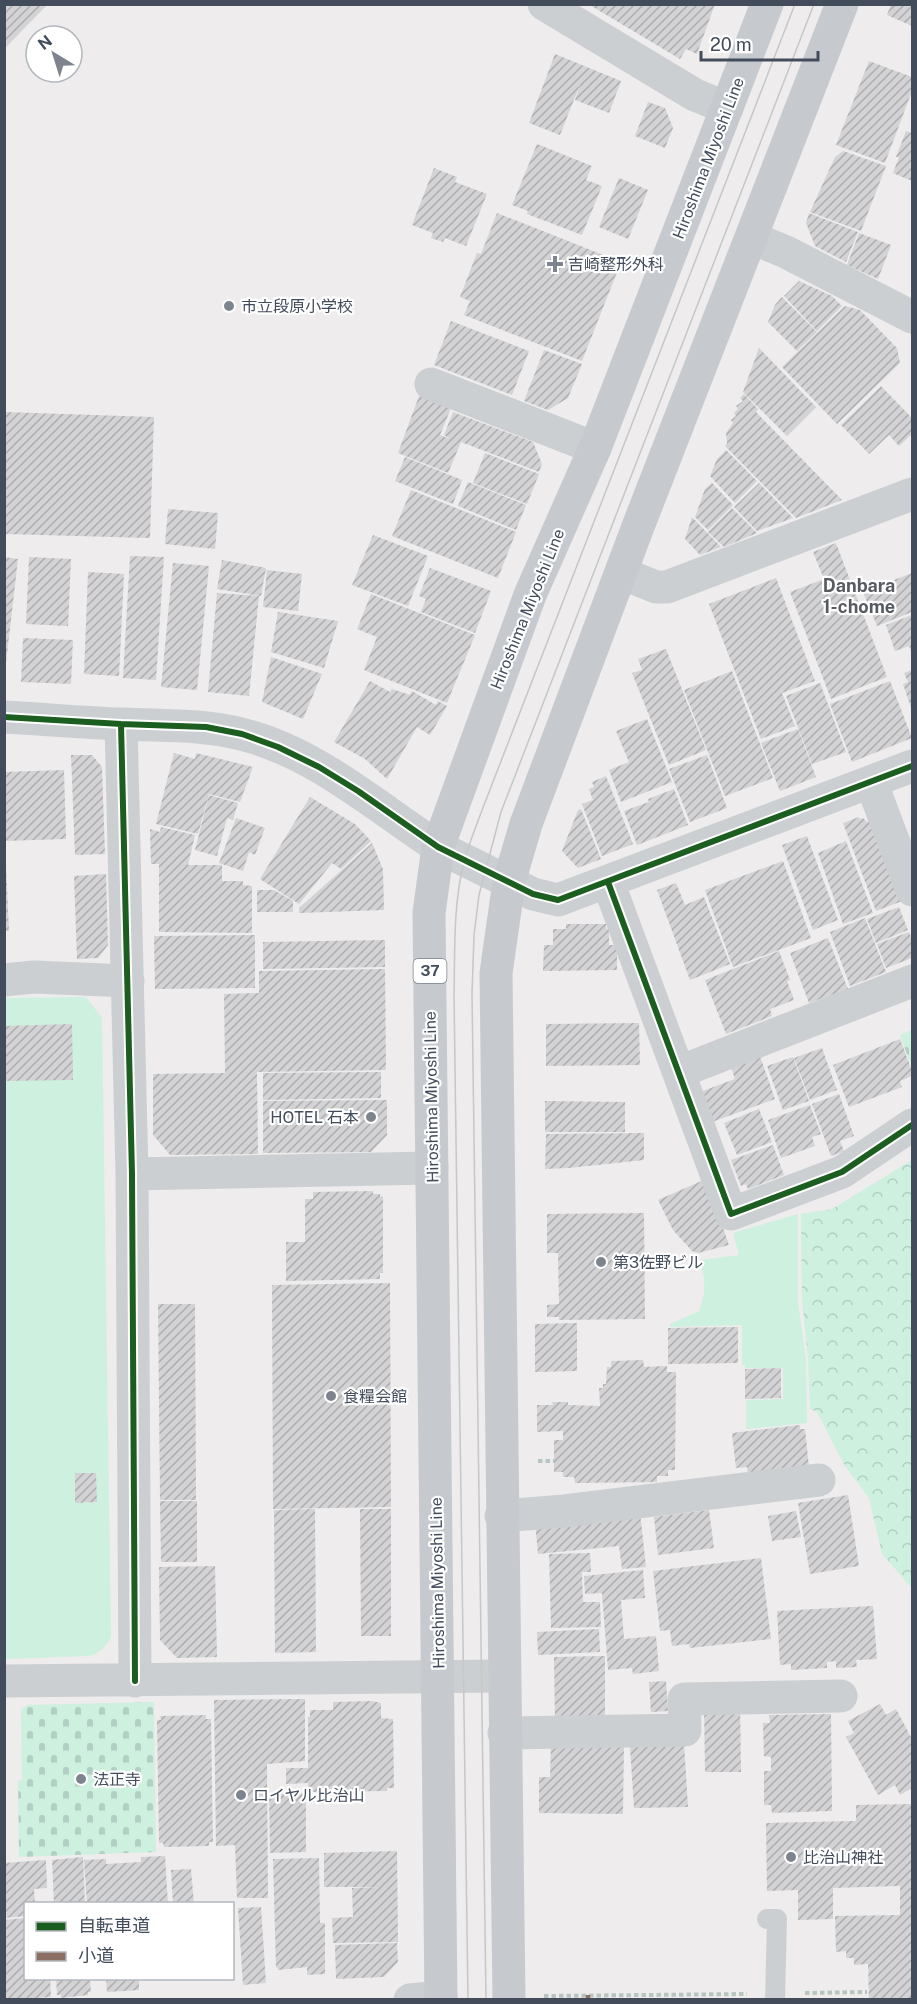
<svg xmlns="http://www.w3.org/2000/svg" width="917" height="2004" font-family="'Public Sans','Noto Sans JP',sans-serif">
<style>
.green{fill:#cdf0df}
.forest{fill:url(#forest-crowns)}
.cemetery{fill:url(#cemetery-stones)}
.building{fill:url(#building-hatch)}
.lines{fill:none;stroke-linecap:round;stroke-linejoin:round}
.path{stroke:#b6c5c2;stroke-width:4;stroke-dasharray:4.5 3;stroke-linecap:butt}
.service{stroke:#cccfd2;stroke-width:20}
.minor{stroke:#cccfd2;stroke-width:33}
.tertiary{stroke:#cccfd2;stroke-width:33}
.primary{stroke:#c6c9ce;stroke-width:33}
.tram{stroke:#c5c7c9;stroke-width:1.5}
.quiet{stroke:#8d6e63;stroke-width:4.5;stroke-dasharray:9 4.5;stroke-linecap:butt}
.cycleway-casing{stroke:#fff;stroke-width:10}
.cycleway{stroke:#1b5e20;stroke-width:6}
.poi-dot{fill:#7e848e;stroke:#fff;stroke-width:2}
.labels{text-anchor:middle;stroke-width:4.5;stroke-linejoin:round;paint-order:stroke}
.shield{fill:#fff;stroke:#7b828c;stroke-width:1.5}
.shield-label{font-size:15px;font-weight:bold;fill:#424c5b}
.street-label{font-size:16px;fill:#424c5b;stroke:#fff}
.poi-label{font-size:16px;fill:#424c5b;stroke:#fff;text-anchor:start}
.neighbourhood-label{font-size:18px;font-weight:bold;fill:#575b61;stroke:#fff}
</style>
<defs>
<pattern id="forest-crowns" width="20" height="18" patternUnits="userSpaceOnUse" patternTransform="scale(1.5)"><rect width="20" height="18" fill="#cdf0df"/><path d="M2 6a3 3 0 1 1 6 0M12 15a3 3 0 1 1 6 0" fill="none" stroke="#b1cfc2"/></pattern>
<pattern id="cemetery-stones" width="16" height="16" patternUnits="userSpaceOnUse" patternTransform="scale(1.5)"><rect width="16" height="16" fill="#cdf0df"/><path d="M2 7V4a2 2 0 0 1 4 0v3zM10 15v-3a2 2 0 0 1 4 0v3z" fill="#b1cfc2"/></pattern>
<pattern id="building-hatch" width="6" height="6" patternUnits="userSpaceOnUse" patternTransform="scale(1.5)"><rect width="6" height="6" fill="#d3d3d5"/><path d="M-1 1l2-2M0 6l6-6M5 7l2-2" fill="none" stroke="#adadb0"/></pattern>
</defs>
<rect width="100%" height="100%" fill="#eeecec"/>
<!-- green -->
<path class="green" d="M86 997 102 1018 111 1637C106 1647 100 1653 89 1656L5 1659 4 998Z
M798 1214V1303L806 1359 807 1423 746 1429V1400L783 1399V1368H745V1365H742V1325L670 1327V1324L699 1311C707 1290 705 1281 700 1260L739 1255 733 1233Z"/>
<!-- forest -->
<path class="forest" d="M912 1160V1588L882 1554 869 1498 845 1466 817 1412 810 1409 808 1357 802 1302 801 1214 832 1209Z"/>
<!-- cemetery -->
<path class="cemetery" d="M912 1030V1068L900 1035Z
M154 1702 156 1852 19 1857 18 1781 22 1780 21 1710 27 1705Z"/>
<!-- building -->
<path class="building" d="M4 4H48L4 49Z
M588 4H715L697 54 686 49 680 59Z
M891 4H912V26L887 15Z
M555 54 621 81 609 113 575 100 581 82 560 135 529 123Z
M869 61 912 77V91L885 163 836 145Z
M648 102 665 108 673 128 665 148 635 136Z
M906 131 912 133V181L893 173 899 157H896Z
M537 144 592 166 586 180 602 186 582 235 527 214 528 211 512 205Z
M843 151 886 166 861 231 810 212 835 157Z
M434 168 457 177 455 182 487 194 466 246 445 238 443 242 431 238 433 233 412 225Z
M619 178 648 190 628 239 599 227Z
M497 213 621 262 582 361 464 315 470 301 460 297 477 253 481 254Z
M809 213 858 232 846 262 815 246 806 223Z
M859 233 891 245 878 279 847 265Z
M799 281 832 296 842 306 817 331 784 296Z
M782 297 817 332 797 351 768 322 775 305Z
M845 306 860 310 897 348 900 363 837 424 782 367Z
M451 321 529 351 512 395 434 365Z
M759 348 816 407 787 436 743 392Z
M544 350 582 364 568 398 548 410 524 401Z
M881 386 912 418V434L899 446 889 435 869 454 841 425Z
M744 394 758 409 756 412 842 500 796 518 725 446 727 444 726 433 733 423 731 420 736 416 734 413 738 409 736 406 743 401 740 398Z
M419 396 451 408 440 435 450 439 444 435 453 412 533 442 542 464 539 472 461 442 448 473 398 453Z
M4 412 154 417 150 538 4 534Z
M726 450 757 481 735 503 710 476 717 459Z
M485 453 539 474 527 504 473 483Z
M405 457 462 480 453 504 395 481Z
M468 482 526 505 516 530 458 506Z
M712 483 733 505 708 530 695 517 705 489Z
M759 483 793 518 757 531 734 507Z
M411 490 516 532 498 578 392 536Z
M732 508 757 533 724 547 708 532Z
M168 509 218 513 215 549 165 544Z
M692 517 721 547 700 555 685 539Z
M373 535 428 556 408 606 352 585Z
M836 543 887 677 831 699 790 592 824 579 813 552Z
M130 556 164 557 156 680 123 678Z
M4 557 18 559 6 663H4Z
M29 557 71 559 68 626 26 624Z
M222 560 266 568 261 596 217 589Z
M173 563 209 566 197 690 161 687Z
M430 568 491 591 475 633 421 612 426 599 419 596Z
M267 570 302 574 298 611 263 607Z
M88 572 124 574 119 676 84 674Z
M912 573V612L877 626 863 592Z
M776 578 815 681 782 693 795 726 761 739 709 604Z
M217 593 259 596 249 696 208 692Z
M371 594 475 635 447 703 364 670 377 637 357 629Z
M278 612 338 621 324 668 271 652Z
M912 615V654L909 646 895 651 886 625Z
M23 638 73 640 71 684 21 682Z
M666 649 706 750 669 765 632 673 642 670 638 659Z
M271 657 322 674 303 719 262 702Z
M912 670V711L903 684 908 682 904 673Z
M732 671 773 778 725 796 684 690Z
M370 681 390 692 392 689 410 695 412 691 436 705 438 701 447 706 430 735 417 727 387 779 365 759 334 742Z
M890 681 912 738 852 762 830 704Z
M820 683 846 752 812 764 786 696Z
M647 719 672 782 621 802 609 770 629 762 616 731Z
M798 729 816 777 780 791 761 743Z
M174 753 195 759 196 753 253 767 240 802 209 794 198 834 156 824Z
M71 755H92L102 767 105 854 75 855Z
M707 755 727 808 690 822 669 769Z
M64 770 66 839 4 841V772Z
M606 776 633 844 602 856 582 804 593 800 589 789 594 787 592 782Z
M674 789 688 825 637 845 624 811 649 802 648 799Z
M209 795 238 803 233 820 227 818 217 856 195 850Z
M310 797 355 824 371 841 341 869 332 863 299 904 260 879Z
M581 809 601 859 578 868 562 851 578 810Z
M859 817 860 819 863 818 867 822 869 821 905 900 876 911 843 823Z
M236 818 265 828 255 855 249 852 243 871 219 863Z
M161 827 195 835 188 865H222V881H243V885L252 886V933L159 932V864H151L150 829 160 832Z
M807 836 838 920 813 930 782 845Z
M846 841 873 913 843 924 818 853Z
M372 843 383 869 384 910 299 913V908Z
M783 861 811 938 733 967 705 890Z
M4 864H6L9 931H4Z
M106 874 108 945 98 958 77 959 74 876Z
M676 883 685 905 704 897 730 964 690 980 657 890Z
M257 890H274L293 901V912H257Z
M899 907 908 930 876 943 867 919Z
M865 918 886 972 850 986 830 932Z
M566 924H606V929H609V945H617V970L543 971 544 945H553V929H566Z
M909 932 912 940V958L886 968 877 944Z
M255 935V988L155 989 154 936Z
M828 938 848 989 809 1003 790 953Z
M385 940V967L263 969V942Z
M779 951 790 980 787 981 794 1000 770 1009 772 1016 726 1034 705 980Z
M385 969 386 1070 257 1072 258 1154 170 1155 153 1135V1074L225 1073 224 994 259 993V971Z
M639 1023 640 1065 546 1066V1024Z
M72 1024 73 1080 4 1081V1026Z
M900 1039 912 1071V1076L900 1081 902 1087 849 1107 833 1065Z
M822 1048 837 1090 810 1100 794 1058Z
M759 1053 775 1099 712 1122 700 1092 735 1079 730 1064Z
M793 1057 809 1101 783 1110 767 1066Z
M381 1072V1098L263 1100V1073Z
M839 1094 854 1136 840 1141 844 1151 831 1156 812 1104Z
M387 1100V1135L371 1152 263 1153V1101Z
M545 1101 625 1102V1132H545Z
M810 1105 821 1134 812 1137 815 1146 781 1158 768 1120Z
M759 1109 772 1142 737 1155 724 1123Z
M644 1133V1160L569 1168 545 1169 546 1134Z
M773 1145 784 1175 748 1189 746 1184 741 1186 731 1160Z
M706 1179 729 1245 698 1253 692 1251 673 1230 658 1200Z
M373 1191V1194H380V1197L383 1196V1273H380V1279L286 1281V1242H305V1199H313V1192Z
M644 1213 645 1319 559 1320V1317H547V1305L559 1304 558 1253H547V1214Z
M390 1283 391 1507 273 1509 272 1285Z
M158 1304H195L196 1500H160Z
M577 1323V1371L535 1372V1324Z
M738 1327V1363L668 1364V1328Z
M643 1360 644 1367 667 1366V1372H676L675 1470H668V1476H657V1482L575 1483 574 1477H563V1472H554V1440H563V1431L537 1432V1405H553L552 1402H568V1405L600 1406 599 1388H603V1384H606L607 1367H611V1361Z
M781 1368V1398L745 1399V1369Z
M800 1425V1429H805L810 1477 749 1483 747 1467 736 1468 732 1433Z
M75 1473H96L97 1502 75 1503Z
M848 1495 859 1566 810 1574 798 1503Z
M160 1501H197V1562H161Z
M315 1509 316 1652 275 1653 274 1510Z
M360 1509H391V1636H361Z
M709 1510 714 1548 658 1555 654 1517Z
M796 1511 801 1537 772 1541 768 1516Z
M640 1512 646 1567 622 1569 619 1546 538 1554 535 1522Z
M590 1553 591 1572H582L583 1602H600L601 1627 551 1628 549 1554Z
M761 1558 771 1639 690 1648 689 1644 672 1646 670 1630 660 1631 653 1571Z
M215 1566 217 1657 177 1658 160 1640 159 1567Z
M643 1570 645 1598 621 1600 624 1639 656 1636 659 1671 633 1674 632 1668 608 1670 602 1593 585 1594 584 1576Z
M873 1606 877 1659 856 1660 857 1667 836 1668V1661L827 1662V1668L791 1670V1664L780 1665 777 1611Z
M599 1629 600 1652 538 1655 537 1632Z
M605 1656V1721L555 1722 554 1657Z
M666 1681 668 1711 651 1712 649 1682Z
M305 1699V1761L267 1764 268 1898H237L235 1845 216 1846 214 1700Z
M372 1701 381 1703V1718L393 1719 394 1788H387V1791L308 1792V1783L286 1784V1768H308V1717H310V1710H333V1702Z
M740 1704 741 1772H705L704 1705Z
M880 1704 886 1715 896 1709 912 1739V1788L900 1795 895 1785 878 1795 846 1737 854 1733 848 1721Z
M831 1714 832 1811 772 1813 771 1805H764V1771H771V1757L764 1756 763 1723H770L769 1715Z
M206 1715V1719H211L213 1842H209V1846L164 1847 163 1843H159L157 1720H161L160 1716Z
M551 1742 624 1743 623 1814 539 1813V1777H550Z
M684 1743 688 1807 634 1808 630 1747Z
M306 1793V1852L270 1853 269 1794Z
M912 1804V2000H869L868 1964 854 1965V1958H846V1951L836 1952 835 1916 900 1915V1886L833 1888V1919L798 1920V1890L767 1891 766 1823 856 1821V1805Z
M397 1851 398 1942 333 1943 332 1918 353 1917 352 1888 380 1887H324V1853Z
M165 1856 168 1904H87L84 1860 106 1859V1864L141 1862V1857Z
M83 1857 85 1904H54L52 1860Z
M319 1858 320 1923H325V1974L307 1975V1967L278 1970V1967L276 1968 273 1859Z
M46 1860 47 1888 34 1889 35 1904H26V1916L4 1918V1863Z
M191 1869 194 1904H173L171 1870Z
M261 1907 266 1983 243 1985 238 1908Z
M26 1918V1978H50L51 1997 4 2000V1920Z
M397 1943 398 1962 384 1977 336 1979 335 1945Z
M56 1978H90L91 1992H88V1995L61 1998V1995H57Z
M106 1978H139V1990L107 1992Z"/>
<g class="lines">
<!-- path -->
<path class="path" d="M538 1461H554
M805 1993 867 1992
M544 1996 747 1994"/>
<!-- service -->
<path class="service" d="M767 1919H777L775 2000"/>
<!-- minor -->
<path class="minor" d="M544 4 695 95 727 108
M752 238 786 252 912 317
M431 384 595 448
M621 573 656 587H667L912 494
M4 717C44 719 84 723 123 724 163 726 202 724 241 734 315 752 375 806 438 847
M121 724 132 1174 135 1681
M871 782 912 890
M608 882 731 1214 842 1172 912 1125
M4 980 34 977 128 981
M679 1072 912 981
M132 1174 432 1168
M501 1516 564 1511 819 1480
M4 1681 504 1676
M504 1733 685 1730 684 1699 841 1696
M410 2000 441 1997"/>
<!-- tertiary -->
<path class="tertiary" d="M438 847 533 894 558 900 912 766"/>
<!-- primary -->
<path class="primary" d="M441 2000 429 913 438 847 530 595 595 448 767 4
M509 2000 496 973 509 882 526 824 639 524 842 4"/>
<!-- tram -->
<path class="tram" d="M468 2000 454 995C455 951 453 905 464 862 469 843 477 824 484 805L795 4
M486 2000 472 994 474 935 479 895 501 812 814 4"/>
<!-- quiet -->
<path class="quiet" d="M588 2000V1995"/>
<defs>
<path id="cycleway" d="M4 717 121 724 206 727 242 734 278 747 319 767 358 791 438 847 533 894 558 900 912 766
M121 724 132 1174 135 1681
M608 882 731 1214 842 1172 912 1125"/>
</defs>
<!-- cycleway casing -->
<use href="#cycleway" class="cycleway-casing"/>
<!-- cycleway -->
<use href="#cycleway" class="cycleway"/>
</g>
<!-- markers -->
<g class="poi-dot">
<path d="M552 255h6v6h6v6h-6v6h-6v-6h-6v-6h6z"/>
<circle cx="229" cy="306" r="6"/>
<circle cx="371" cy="1117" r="6"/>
<circle cx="601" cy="1262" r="6"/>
<circle cx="331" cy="1396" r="6"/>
<circle cx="81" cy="1779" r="6"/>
<circle cx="241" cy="1795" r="6"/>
<circle cx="791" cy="1857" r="6"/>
</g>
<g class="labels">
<!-- shield labels -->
<rect class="shield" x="413.5" y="959" width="33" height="24" rx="4.5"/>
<g class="shield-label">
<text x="430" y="976">37</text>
</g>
<!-- street labels -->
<g class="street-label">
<text transform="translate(708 158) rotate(-69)" y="6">Hiroshima Miyoshi Line</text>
<text transform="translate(527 609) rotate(-68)" y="6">Hiroshima Miyoshi Line</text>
<text transform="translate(431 1097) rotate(-91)" y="6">Hiroshima Miyoshi Line</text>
<text transform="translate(437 1583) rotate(-91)" y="6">Hiroshima Miyoshi Line</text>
</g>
<!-- poi labels -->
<g class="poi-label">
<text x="568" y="270">吉崎整形外科</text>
<text x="241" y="312">市立段原小学校</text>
<text x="359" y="1123" text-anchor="end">HOTEL 石本</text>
<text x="613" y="1268">第3佐野ビル</text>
<text x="343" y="1402">食糧会館</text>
<text x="93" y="1785">法正寺</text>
<text x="253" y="1801">ロイヤル比治山</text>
<text x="803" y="1863">比治山神社</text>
</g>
<!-- neighbourhood labels -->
<g class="neighbourhood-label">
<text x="859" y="592">Danbara<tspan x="859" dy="21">1-chome</tspan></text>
</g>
</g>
<!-- border -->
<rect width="917" height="2004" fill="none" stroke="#424c5b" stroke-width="12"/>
<!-- legend -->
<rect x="24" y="1902" width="210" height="78" fill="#ffffff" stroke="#b3b7bd" stroke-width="1.5"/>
<rect x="36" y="1922" width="30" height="9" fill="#1b5e20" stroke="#b3b7bd" stroke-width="1.5"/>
<text x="78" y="1932" font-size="18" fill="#424c5b">自転車道</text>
<rect x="36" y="1952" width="30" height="9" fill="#8d6e63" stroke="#b3b7bd" stroke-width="1.5"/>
<text x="78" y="1962" font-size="18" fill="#424c5b">小道</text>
<!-- north arrow -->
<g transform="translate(54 54) rotate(322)"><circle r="28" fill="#ffffff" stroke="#b3b7bd" stroke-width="1.5"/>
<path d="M0-4.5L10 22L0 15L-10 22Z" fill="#7e848e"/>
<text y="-9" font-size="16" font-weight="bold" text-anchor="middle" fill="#424c5b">N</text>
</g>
<!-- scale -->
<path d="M701 51v9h117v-9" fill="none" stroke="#424c5b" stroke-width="3"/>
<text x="710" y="51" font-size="18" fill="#424c5b" stroke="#ffffff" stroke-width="4.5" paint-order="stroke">20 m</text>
</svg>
